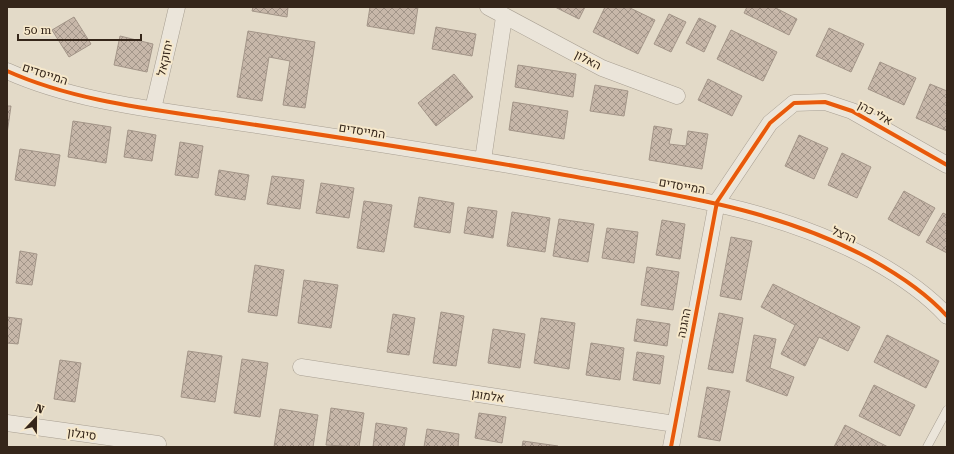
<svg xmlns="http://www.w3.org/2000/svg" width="954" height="454" font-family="'Roboto Serif',Heebo,serif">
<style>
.building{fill:url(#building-cross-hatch);stroke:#a39588}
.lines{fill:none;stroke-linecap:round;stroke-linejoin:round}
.service-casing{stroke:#a89f92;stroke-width:9}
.minor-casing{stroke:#a89f92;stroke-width:17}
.service{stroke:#ebe5da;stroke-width:8}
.minor{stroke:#ebe5da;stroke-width:16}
.cycleway-casing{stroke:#f6e8cb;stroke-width:6}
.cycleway{stroke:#e8590c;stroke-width:4}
.labels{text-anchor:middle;stroke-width:4;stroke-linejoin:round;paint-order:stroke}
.street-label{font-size:12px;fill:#35261a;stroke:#f6e8cb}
</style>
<defs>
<pattern id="building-cross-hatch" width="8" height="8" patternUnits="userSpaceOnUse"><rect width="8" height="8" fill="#c7b7a9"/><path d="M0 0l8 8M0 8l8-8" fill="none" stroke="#a29589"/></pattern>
</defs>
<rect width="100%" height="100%" fill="#e3dac8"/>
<!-- building -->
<path class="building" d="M253 7H288L287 17 252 11Z
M370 7H418L414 34 367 26Z
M555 7H585L579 19Z
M605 7H628L655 20 638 54 593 32Z
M747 7H774L797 19 789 35 744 13Z
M669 14 686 22 671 52 654 44Z
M74 17 91 44 69 57 52 30Z
M699 18 716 26 704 52 686 43Z
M436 27 476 34 472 56 432 49Z
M829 28 864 44 851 72 816 56Z
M731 30 777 52 763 81 717 59Z
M248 31 315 42 305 108 283 105 290 61 269 57 262 101 237 97Z
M120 36 153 44 147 72 114 65Z
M880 62 916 78 904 105 868 89Z
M518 65 576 74 573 97 515 87Z
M454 74 473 97 436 126 418 103Z
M708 79 742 96 732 116 698 100Z
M930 84 947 91V131L916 118Z
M595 85 628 91 624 116 590 111Z
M513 102 568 111 564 139 509 130Z
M7 106H11L7 134Z
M73 121 111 127 106 163 68 157Z
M654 126 672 129 669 144 686 146 688 131 708 134 702 169 649 160Z
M128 130 156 135 152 161 124 157Z
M799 135 828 148 814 179 785 166Z
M180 142 203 146 198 178 175 175Z
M20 149 60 155 55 186 15 180Z
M842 153 871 167 857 198 828 185Z
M219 170 249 175 245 200 215 195Z
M272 176 304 180 300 209 267 204Z
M321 183 354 188 349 218 316 213Z
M904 191 935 208 919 236 888 219Z
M419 197 454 203 450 233 414 227Z
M364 201 392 205 384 252 357 248Z
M468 207 497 211 493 238 464 233Z
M512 212 550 218 545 252 507 246Z
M943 213 947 215V253L926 242Z
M559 219 594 224 588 262 553 256Z
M662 220 685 224 680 259 656 255Z
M607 228 638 232 634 263 602 258Z
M731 237 752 241 741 300 720 296Z
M20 251 37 254 32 285 16 283Z
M255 265 284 270 277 316 248 312Z
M647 267 679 272 673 310 641 305Z
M304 280 338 285 331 328 298 323Z
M773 284 860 327 848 351 819 337 805 366 781 354 795 325 761 307Z
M441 312 464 316 456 366 433 363Z
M719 313 743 318 733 373 708 369Z
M393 314 415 318 409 355 387 352Z
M7 317 22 319 18 344 7 343Z
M541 318 575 323 569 369 534 363Z
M637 319 670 324 667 346 634 341Z
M493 329 525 334 520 368 488 363Z
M754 335 776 339 770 368 794 377 787 396 746 381Z
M887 335 939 361 926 388 874 362Z
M591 343 624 348 620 380 586 375Z
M188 351 222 356 215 402 181 397Z
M637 352 664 356 660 384 633 380Z
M242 359 268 363 260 417 234 413Z
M60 360 81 363 75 402 54 399Z
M874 385 915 405 900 436 859 416Z
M707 387 730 391 720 441 698 437Z
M331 408 364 413 359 447 326 445Z
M280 409 318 415 313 447H274Z
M479 413 506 417 502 443 475 438Z
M376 423 407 428 404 447H373Z
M845 425 888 447H834Z
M427 429 459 434 458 447H424Z
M523 441 558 446V447H522Z"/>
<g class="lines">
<defs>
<path id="service" d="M927 447 947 410"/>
<path id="minor" d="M488 7 602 68 677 96
M7 71C74 101 150 109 223 120 337 137 451 154 565 175 669 194 778 208 872 260 899 275 926 293 947 316
M153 109 177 7
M483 160 504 17
M301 367 675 424
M7 423 158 444
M671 447 717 202 770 123 794 103 825 102 852 111 947 165"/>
</defs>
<!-- service casing -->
<use href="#service" class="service-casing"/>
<!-- minor casing -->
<use href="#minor" class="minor-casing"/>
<!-- service -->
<use href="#service" class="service"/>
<!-- minor -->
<use href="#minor" class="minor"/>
<defs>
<path id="cycleway" d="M7 71C74 101 150 109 223 120 337 137 451 154 565 175 669 194 778 208 872 260 899 275 926 293 947 316
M671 447 717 202 770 123 794 103 825 102 852 111 947 165"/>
</defs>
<!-- cycleway casing -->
<use href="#cycleway" class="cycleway-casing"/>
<!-- cycleway -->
<use href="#cycleway" class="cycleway"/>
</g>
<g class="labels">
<!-- street labels -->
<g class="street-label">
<text transform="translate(165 58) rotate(-77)" y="4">יחזקאל</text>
<text transform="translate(588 60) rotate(27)" y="4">האלון</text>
<text transform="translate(45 74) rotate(18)" y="4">המייסדים</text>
<text transform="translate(875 113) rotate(29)" y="4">אלי כהן</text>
<text transform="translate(362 131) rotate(9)" y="4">המייסדים</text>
<text transform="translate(682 186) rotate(10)" y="4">המייסדים</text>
<text transform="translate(844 235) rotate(24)" y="4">הרצל</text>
<text transform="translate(684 323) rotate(-79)" y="4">ההגנה</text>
<text transform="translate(488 396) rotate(9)" y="4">אלמוגן</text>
<text transform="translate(82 434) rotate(8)" y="4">סיגלון</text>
</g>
</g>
<!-- border -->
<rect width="954" height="454" fill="none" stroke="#35261a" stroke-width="16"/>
<!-- north arrow -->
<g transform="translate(36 418) rotate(22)" stroke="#f6e8cb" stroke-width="3" paint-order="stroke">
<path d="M0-3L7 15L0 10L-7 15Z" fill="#35261a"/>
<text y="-6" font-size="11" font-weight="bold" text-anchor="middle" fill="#35261a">N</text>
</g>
<!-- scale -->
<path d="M18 34v6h123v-6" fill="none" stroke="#35261a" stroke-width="2"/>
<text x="24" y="34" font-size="12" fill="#35261a" stroke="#f6e8cb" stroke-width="3" paint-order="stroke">50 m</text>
</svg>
